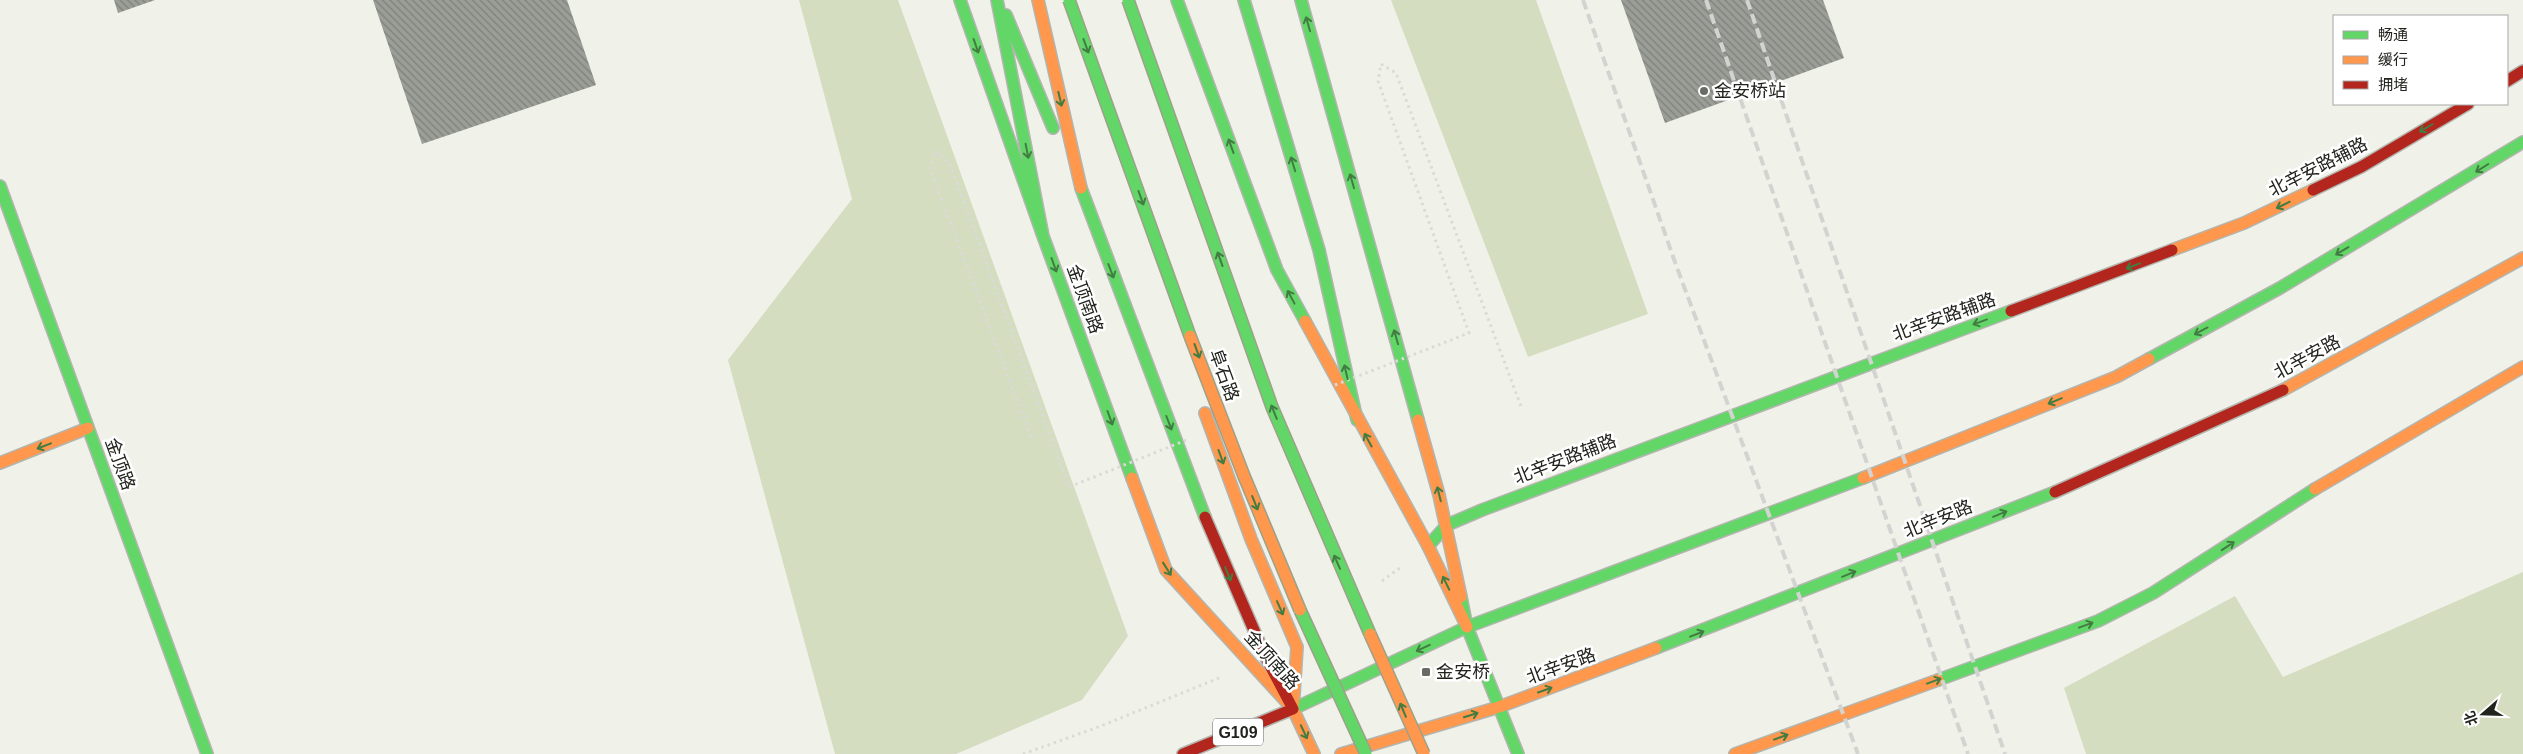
<svg xmlns="http://www.w3.org/2000/svg" width="2523" height="754" font-family="Arial,'Noto Sans SC',sans-serif">
<style>
.green{fill:#d4ddc0}
.building{fill:url(#building-back-hatch)}
.lines{fill:none;stroke-linecap:round;stroke-linejoin:round}
.fast-casing{stroke:#b3b5af;stroke-width:14}
.slow-casing{stroke:#b3b5af;stroke-width:14}
.jam-casing{stroke:#b3b5af;stroke-width:14}
.path{stroke:#dadad8;stroke-width:3;stroke-dasharray:2.5 4;stroke-linecap:butt}
.fast{stroke:#63d668;stroke-width:11}
.slow{stroke:#ff974d;stroke-width:11}
.jam{stroke:#b3261e;stroke-width:11}
.rail{stroke:#d3d4d1;stroke-width:4;stroke-dasharray:10 5;stroke-linecap:butt}
.fast-bridge-casing{stroke:#9ca18a;stroke-width:14;stroke-linecap:butt}
.slow-bridge-casing{stroke:#9ca18a;stroke-width:14;stroke-linecap:butt}
.path-bridge{stroke:#dadad8;stroke-width:3;stroke-dasharray:2.5 4;stroke-linecap:butt}
.fast-bridge{stroke:#63d668;stroke-width:11}
.slow-bridge{stroke:#ff974d;stroke-width:11}
.oneway{stroke:#427c42}
.poi-dot{fill:#696b65;stroke:#fff;stroke-width:2}
.labels{text-anchor:middle;stroke-width:5;stroke-linejoin:round;paint-order:stroke}
.shield{fill:#fff;stroke:#646561;stroke-width:1}
.shield-label{font-size:16px;font-weight:bold;fill:#21231d}
.poi-label{font-size:18px;fill:#21231d;stroke:#fff;text-anchor:start}
.street-label{font-size:18px;fill:#21231d;stroke:#fff}
</style>
<defs>
<pattern id="building-back-hatch" width="6" height="6" patternUnits="userSpaceOnUse" patternTransform="scale(1.25)"><rect width="6" height="6" fill="#9b9d97"/><path d="M-1 5l2 2M0 0l6 6M5-1l2 2" fill="none" stroke="#7e807b"/></pattern>
</defs>
<rect width="100%" height="100%" fill="#f0f2ea"/>
<!-- green -->
<path class="green" d="M799 0H898L1128 636 1082 700 956 754H835L728 360 852 199Z
M1391 0H1536L1648 314 1528 357Z
M2523 572V754H2086L2064 688 2235 596 2283 677Z"/>
<!-- building -->
<path class="building" d="M114 0H155L118 13Z
M373 0H567L596 85 422 144Z
M1621 0H1823L1844 58 1665 123Z"/>
<g class="lines">
<defs>
<path id="fast" d="M960 0 1043 236 1132 478
M997 0 1043 236
M1177 0 1277 270 1305 321
M1244 0 1319 250 1357 420
M1301 0 1418 420
M1006 15 1053 128
M0 186 207 754
M1081 188 1205 517
M2149 359 2280 288 2523 142
M1428 546 1447 525 1482 510 2011 311
M1461 597 1467 627 1518 754
M1656 648 2055 492
M1938 680 2098 621 2153 593 2315 489
M1293 709 1467 627 1863 478"/>
<path id="slow" d="M1038 0 1081 188
M2172 250 2244 223 2313 190
M1305 321 1428 546 1467 627
M2283 390 2523 258
M1205 413 1251 539 1297 647 1293 709
M1418 420 1439 495 1461 597
M0 463 88 428
M1132 478 1166 570 1293 709 1314 754
M1863 478 2116 377 2149 359
M2315 489 2523 367
M1341 754 1499 707 1656 648
M1735 754 1938 680"/>
<path id="jam" d="M2507 81 2523 71
M2313 190 2361 167 2468 104
M2011 311 2172 250
M2055 492 2283 390
M1205 517 1266 658 1293 709
M1183 754 1293 709"/>
</defs>
<!-- fast casing -->
<use href="#fast" class="fast-casing"/>
<!-- slow casing -->
<use href="#slow" class="slow-casing"/>
<!-- jam casing -->
<use href="#jam" class="jam-casing"/>
<!-- path -->
<path class="path" d="M1382 581 1401 567
M1023 754 1101 726 1219 678"/>
<!-- fast -->
<use href="#fast" class="fast"/>
<!-- slow -->
<use href="#slow" class="slow"/>
<!-- jam -->
<use href="#jam" class="jam"/>
<!-- rail -->
<path class="rail" d="M1583 0 1676 265 1858 754
M1706 0 1968 754
M1747 0 2005 754"/>
<defs>
<path id="fast-bridge" d="M1069 0 1190 336
M1128 0 1272 407 1370 634
M1300 610 1366 754"/>
<path id="slow-bridge" d="M1190 336 1244 476 1300 610
M1370 634 1424 754"/>
</defs>
<!-- fast-bridge casing -->
<use href="#fast-bridge" class="fast-bridge-casing"/>
<!-- slow-bridge casing -->
<use href="#slow-bridge" class="slow-bridge-casing"/>
<!-- path-bridge -->
<path class="path-bridge" d="M1335 385 1469 333 1378 81 1381 64 1396 73 1522 409
M1031 437 930 168 935 151 949 162 1069 487 1189 439"/>
<!-- fast-bridge -->
<use href="#fast-bridge" class="fast-bridge"/>
<!-- slow-bridge -->
<use href="#slow-bridge" class="slow-bridge"/>
</g>
<!-- one-way arrows -->
<defs><path id="oneway-shaft" d="M-6 0H5M1.5-3L5.5 0L1.5 3" fill="none" stroke-width="1.6" stroke-linecap="round" stroke-linejoin="round" transform="scale(1.25)"/></defs>
<g class="oneway">
<use href="#oneway-shaft" transform="translate(1308 24) rotate(-106)"/>
<use href="#oneway-shaft" transform="translate(976 46) rotate(71)"/>
<use href="#oneway-shaft" transform="translate(1086 46) rotate(70)"/>
<use href="#oneway-shaft" transform="translate(1060 99) rotate(77)"/>
<use href="#oneway-shaft" transform="translate(2426 128) rotate(150)"/>
<use href="#oneway-shaft" transform="translate(1231 146) rotate(-110)"/>
<use href="#oneway-shaft" transform="translate(1027 151) rotate(79)"/>
<use href="#oneway-shaft" transform="translate(1293 164) rotate(-107)"/>
<use href="#oneway-shaft" transform="translate(2482 168) rotate(148)"/>
<use href="#oneway-shaft" transform="translate(1352 181) rotate(-106)"/>
<use href="#oneway-shaft" transform="translate(1141 198) rotate(70)"/>
<use href="#oneway-shaft" transform="translate(2283 205) rotate(154)"/>
<use href="#oneway-shaft" transform="translate(2342 251) rotate(149)"/>
<use href="#oneway-shaft" transform="translate(1220 259) rotate(-110)"/>
<use href="#oneway-shaft" transform="translate(1054 265) rotate(70)"/>
<use href="#oneway-shaft" transform="translate(2133 266) rotate(159)"/>
<use href="#oneway-shaft" transform="translate(1111 271) rotate(69)"/>
<use href="#oneway-shaft" transform="translate(1291 297) rotate(-118)"/>
<use href="#oneway-shaft" transform="translate(1980 322) rotate(160)"/>
<use href="#oneway-shaft" transform="translate(2201 331) rotate(152)"/>
<use href="#oneway-shaft" transform="translate(1396 337) rotate(-106)"/>
<use href="#oneway-shaft" transform="translate(1197 351) rotate(70)"/>
<use href="#oneway-shaft" transform="translate(1346 372) rotate(-103)"/>
<use href="#oneway-shaft" transform="translate(2055 401) rotate(158)"/>
<use href="#oneway-shaft" transform="translate(1274 412) rotate(-112)"/>
<use href="#oneway-shaft" transform="translate(1110 418) rotate(70)"/>
<use href="#oneway-shaft" transform="translate(1169 423) rotate(69)"/>
<use href="#oneway-shaft" transform="translate(1368 440) rotate(-119)"/>
<use href="#oneway-shaft" transform="translate(44 446) rotate(159)"/>
<use href="#oneway-shaft" transform="translate(1221 457) rotate(70)"/>
<use href="#oneway-shaft" transform="translate(1439 494) rotate(-104)"/>
<use href="#oneway-shaft" transform="translate(1255 503) rotate(68)"/>
<use href="#oneway-shaft" transform="translate(2000 514) rotate(-22)"/>
<use href="#oneway-shaft" transform="translate(2228 546) rotate(-33)"/>
<use href="#oneway-shaft" transform="translate(1337 562) rotate(-114)"/>
<use href="#oneway-shaft" transform="translate(1167 569) rotate(58)"/>
<use href="#oneway-shaft" transform="translate(1228 574) rotate(67)"/>
<use href="#oneway-shaft" transform="translate(1849 574) rotate(-22)"/>
<use href="#oneway-shaft" transform="translate(1446 583) rotate(-116)"/>
<use href="#oneway-shaft" transform="translate(1280 608) rotate(66)"/>
<use href="#oneway-shaft" transform="translate(2086 625) rotate(-20)"/>
<use href="#oneway-shaft" transform="translate(1697 634) rotate(-21)"/>
<use href="#oneway-shaft" transform="translate(1423 648) rotate(155)"/>
<use href="#oneway-shaft" transform="translate(1934 681) rotate(-20)"/>
<use href="#oneway-shaft" transform="translate(1545 690) rotate(-19)"/>
<use href="#oneway-shaft" transform="translate(1403 710) rotate(-113)"/>
<use href="#oneway-shaft" transform="translate(1471 715) rotate(-17)"/>
<use href="#oneway-shaft" transform="translate(1304 732) rotate(65)"/>
<use href="#oneway-shaft" transform="translate(1781 737) rotate(-20)"/>
</g>
<!-- markers -->
<g class="poi-dot">
<circle cx="1704" cy="91" r="5"/>
<rect x="1421" y="667" width="10" height="10" rx="2.5"/>
</g>
<g class="labels">
<!-- shield labels -->
<rect class="shield" x="1213" y="718.5" width="50" height="27" rx="4"/>
<g class="shield-label">
<text x="1238" y="738">G109</text>
</g>
<!-- poi labels -->
<g class="poi-label">
<text x="1714" y="97">金安桥站</text>
<text x="1436" y="678">金安桥</text>
</g>
<!-- street labels -->
<g class="street-label">
<text transform="translate(2318 167) rotate(-27)" y="6">北辛安路辅路</text>
<text transform="translate(1085 299) rotate(70)" y="6">金顶南路</text>
<text transform="translate(1944 317) rotate(-20)" y="6">北辛安路辅路</text>
<text transform="translate(2307 357) rotate(-28)" y="6">北辛安路</text>
<text transform="translate(1224 375) rotate(70)" y="6">阜石路</text>
<text transform="translate(1565 459) rotate(-21)" y="6">北辛安路辅路</text>
<text transform="translate(120 464) rotate(70)" y="6">金顶路</text>
<text transform="translate(1938 519) rotate(-22)" y="6">北辛安路</text>
<text transform="translate(1272 660) rotate(48)" y="6">金顶南路</text>
<text transform="translate(1561 666) rotate(-20)" y="6">北辛安路</text>
</g>
</g>
<!-- legend -->
<rect x="2333" y="15" width="175" height="90" fill="#ffffff" stroke="#a6a7a5"/>
<rect x="2343" y="31" width="25" height="8" fill="#63d668" stroke="#a6a7a5"/>
<text x="2378" y="40" font-size="15" fill="#21231d">畅通</text>
<rect x="2343" y="56" width="25" height="8" fill="#ff974d" stroke="#a6a7a5"/>
<text x="2378" y="65" font-size="15" fill="#21231d">缓行</text>
<rect x="2343" y="81" width="25" height="8" fill="#b3261e" stroke="#a6a7a5"/>
<text x="2378" y="90" font-size="15" fill="#21231d">拥堵</text>
<!-- north arrow -->
<g transform="translate(2483 714) rotate(250)" stroke="#ffffff" stroke-width="4" paint-order="stroke">
<path d="M0-4L9 19L0 12L-9 19Z" fill="#21231d"/>
<text y="-8" font-size="14" font-weight="bold" text-anchor="middle" fill="#21231d">北</text>
</g>
</svg>
